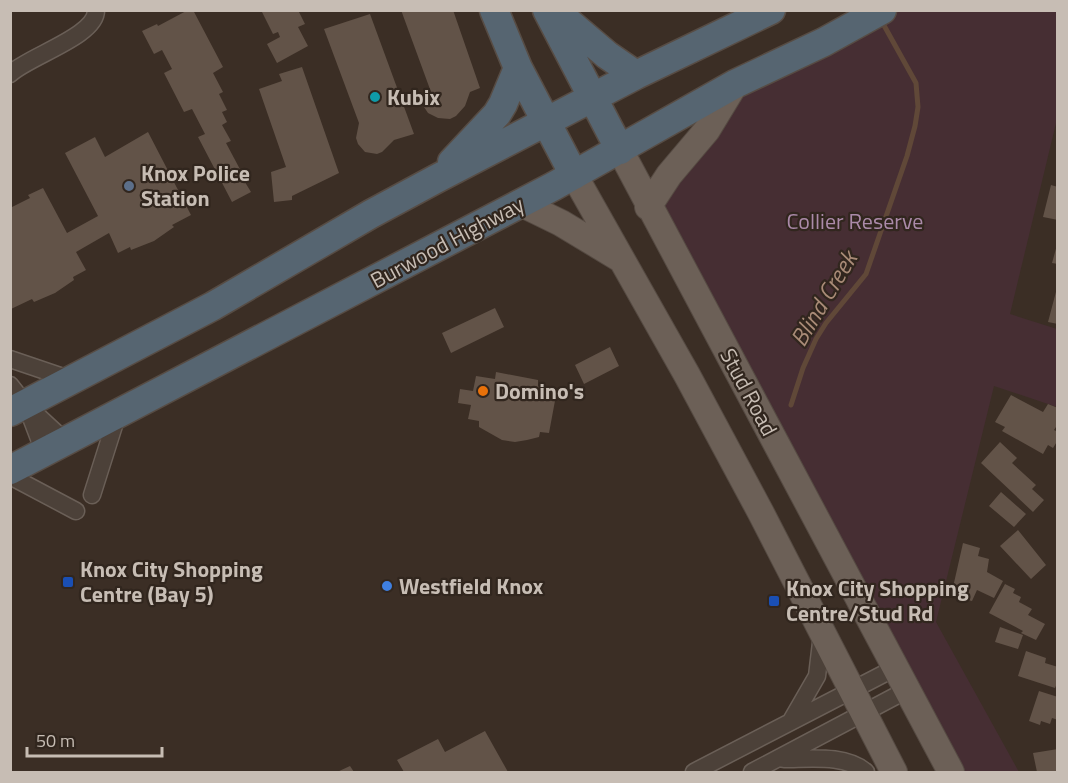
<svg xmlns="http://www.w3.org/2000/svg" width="1068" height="783" font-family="'Titillium Web',sans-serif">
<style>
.green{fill:#462e33}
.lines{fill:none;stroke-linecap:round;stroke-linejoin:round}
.stream{stroke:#604838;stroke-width:5}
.building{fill:#625348}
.street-casing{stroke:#6a5f57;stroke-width:19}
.primary-casing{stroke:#554a42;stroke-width:28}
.highway-casing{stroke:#574c44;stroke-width:31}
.street{stroke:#4c4139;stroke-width:16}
.primary{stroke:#6c6057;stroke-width:26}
.highway{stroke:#566571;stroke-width:28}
.culture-dot{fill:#0f9aa8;stroke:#31261e;stroke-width:2}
.service-dot{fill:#5c6f8a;stroke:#31261e;stroke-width:2}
.food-dot{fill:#e8710a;stroke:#31261e;stroke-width:2}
.transit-dot{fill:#1a4fb4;stroke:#31261e;stroke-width:2}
.shop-dot{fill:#3f7fe0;stroke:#31261e;stroke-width:2}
.labels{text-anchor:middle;stroke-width:4.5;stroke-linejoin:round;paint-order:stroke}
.poi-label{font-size:22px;font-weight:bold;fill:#c7bdb4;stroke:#31261e;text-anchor:start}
.park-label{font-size:22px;fill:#ab8aa9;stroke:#31261e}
.street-label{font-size:22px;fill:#c7bdb4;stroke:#31261e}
.water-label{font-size:24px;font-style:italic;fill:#a98b77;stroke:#31261e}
</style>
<rect width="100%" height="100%" fill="#3b2e25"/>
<!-- green -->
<path class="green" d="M882 11H1057V119L1010 314 1057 329V407L994 386 936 622 1019 772H951L648 207 735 84Z"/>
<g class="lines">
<!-- stream -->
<path class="stream" d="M791 405 803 368 816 339 826 323 866 274 907 156 915 126 918 107 916 83 881 20"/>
</g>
<!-- building -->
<path class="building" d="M188 10H193L223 67 213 73 223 92 219 94 227 110 222 112 227 122 222 125 231 141 226 143 242 173 240 174 251 192 232 202 198 137 205 134 192 109 184 112 164 73 172 69 162 50 154 54 142 31 157 24 158 26Z
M261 10H298L305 24 298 27 308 46 277 63 267 44 280 37 278 32 273 34Z
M401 10H453L480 88 470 92 465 106 456 116 450 119 438 118 428 113 424 107 420 96 431 92Z
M370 14 414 134 394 140 382 152 377 154 365 152 358 144 356 138 359 123 324 29Z
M302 67 339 173 292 196V200L274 202 271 172 286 167 259 89 282 81 279 74Z
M148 132 191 215 172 225 174 227 154 241 131 250 130 247 118 253 109 233 76 252 86 270 73 277 74 280 55 293 34 302 32 299 11 309 10 208 30 198 28 195 43 188 67 233 98 216 65 153 95 137 105 157Z
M1051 185 1058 187V220L1043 217Z
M1057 245H1058V264L1052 263Z
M1057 288H1058V324L1048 322Z
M495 308 504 327 451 353 442 333Z
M610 347 619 366 584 384 575 365Z
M496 372 538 380V386L557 390 549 433 540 432 539 437 527 440 515 442 502 440 479 427V421L468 419 471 405 458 403 460 389 473 391 476 376 495 379Z
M1011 395 1043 412 1048 404 1058 408V424L1054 430 1058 432V440L1053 448 1048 445 1043 454 1002 431 1005 427 995 422Z
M1000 442 1017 458 1012 463 1036 485 1032 489 1044 500 1033 512 981 463Z
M1001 492 1026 514 1014 527 989 506Z
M1018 530 1046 565 1031 579 1000 546Z
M963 543 980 548 978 556 989 559 987 572 1003 581 994 598 977 590 972 601 951 596Z
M1005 584 1015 589 1013 593 1021 597 1019 602 1032 609 1028 615 1045 624 1036 640 1021 633 1023 631 989 613Z
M1000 627 1023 635 1018 649 995 642Z
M1026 651 1046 658 1045 663 1058 667V681L1055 688 1018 676Z
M1039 691 1058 697V720L1052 718 1050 724 1041 721 1040 725 1029 721Z
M485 731 508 772H404L397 760 438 739 445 752Z
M1058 749V771L1037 772 1033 753Z
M350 766 354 772H337Z"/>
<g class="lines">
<defs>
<path id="street" d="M10 74C29 56 97 36 96 10
M10 359 72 380
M10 385 25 404 65 441
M27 407 44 452
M10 476 76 511
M92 495 118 413
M791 721 817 676 822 634
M784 759C810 759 845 754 866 772
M694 772 895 668
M752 772 907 690"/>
<path id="primary" d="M620 150 951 772
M574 175 687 375 761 513 894 772
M520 203 561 223 619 258
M648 207 669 175 707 130 735 84"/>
<path id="highway" d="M494 10 518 68 574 175
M547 10 620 150
M554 10 607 55 636 75
M452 162 497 114 503 104 518 68
M10 412 213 306 371 214 436 179 636 75 771 10
M10 470 554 186 735 84 824 42 882 10"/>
</defs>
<!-- street casing -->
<use href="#street" class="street-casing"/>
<!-- primary casing -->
<use href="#primary" class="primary-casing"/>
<!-- highway casing -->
<use href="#highway" class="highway-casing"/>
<!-- street -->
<use href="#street" class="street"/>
<!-- primary -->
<use href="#primary" class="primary"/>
<!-- highway -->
<use href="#highway" class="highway"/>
</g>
<!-- markers -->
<circle class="culture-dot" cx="375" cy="97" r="6"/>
<circle class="service-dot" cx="129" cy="186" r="6"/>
<circle class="food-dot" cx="483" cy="391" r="6"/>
<g class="transit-dot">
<rect x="62" y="576" width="12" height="12" rx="3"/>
<rect x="768" y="595" width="12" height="12" rx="3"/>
</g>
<circle class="shop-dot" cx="387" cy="586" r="6"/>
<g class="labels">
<!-- poi labels -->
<g class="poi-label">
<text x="387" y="105">Kubix</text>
<text x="141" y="181">Knox Police<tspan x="141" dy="25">Station</tspan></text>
<text x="495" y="399">Domino's</text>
<text x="80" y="577">Knox City Shopping<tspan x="80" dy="25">Centre (Bay 5)</tspan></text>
<text x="399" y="594">Westfield Knox</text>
<text x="786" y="596">Knox City Shopping<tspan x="786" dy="25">Centre/Stud Rd</tspan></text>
</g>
<!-- park labels -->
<g class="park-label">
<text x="855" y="229">Collier Reserve</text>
</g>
<!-- street labels -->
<g class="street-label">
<text transform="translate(447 242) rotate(-28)" y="8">Burwood Highway</text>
<text transform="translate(749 392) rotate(62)" y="8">Stud Road</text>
</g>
<!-- water labels -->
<g class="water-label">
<text transform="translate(824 299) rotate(-59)" y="8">Blind Creek</text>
</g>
</g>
<!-- border -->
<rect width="1068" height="783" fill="none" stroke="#c7bdb4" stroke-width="24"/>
<!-- scale -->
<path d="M27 747v9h135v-9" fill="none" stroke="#c7bdb4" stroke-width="3"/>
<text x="36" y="747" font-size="18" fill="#c7bdb4" stroke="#31261e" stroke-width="4.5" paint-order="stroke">50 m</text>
</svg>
